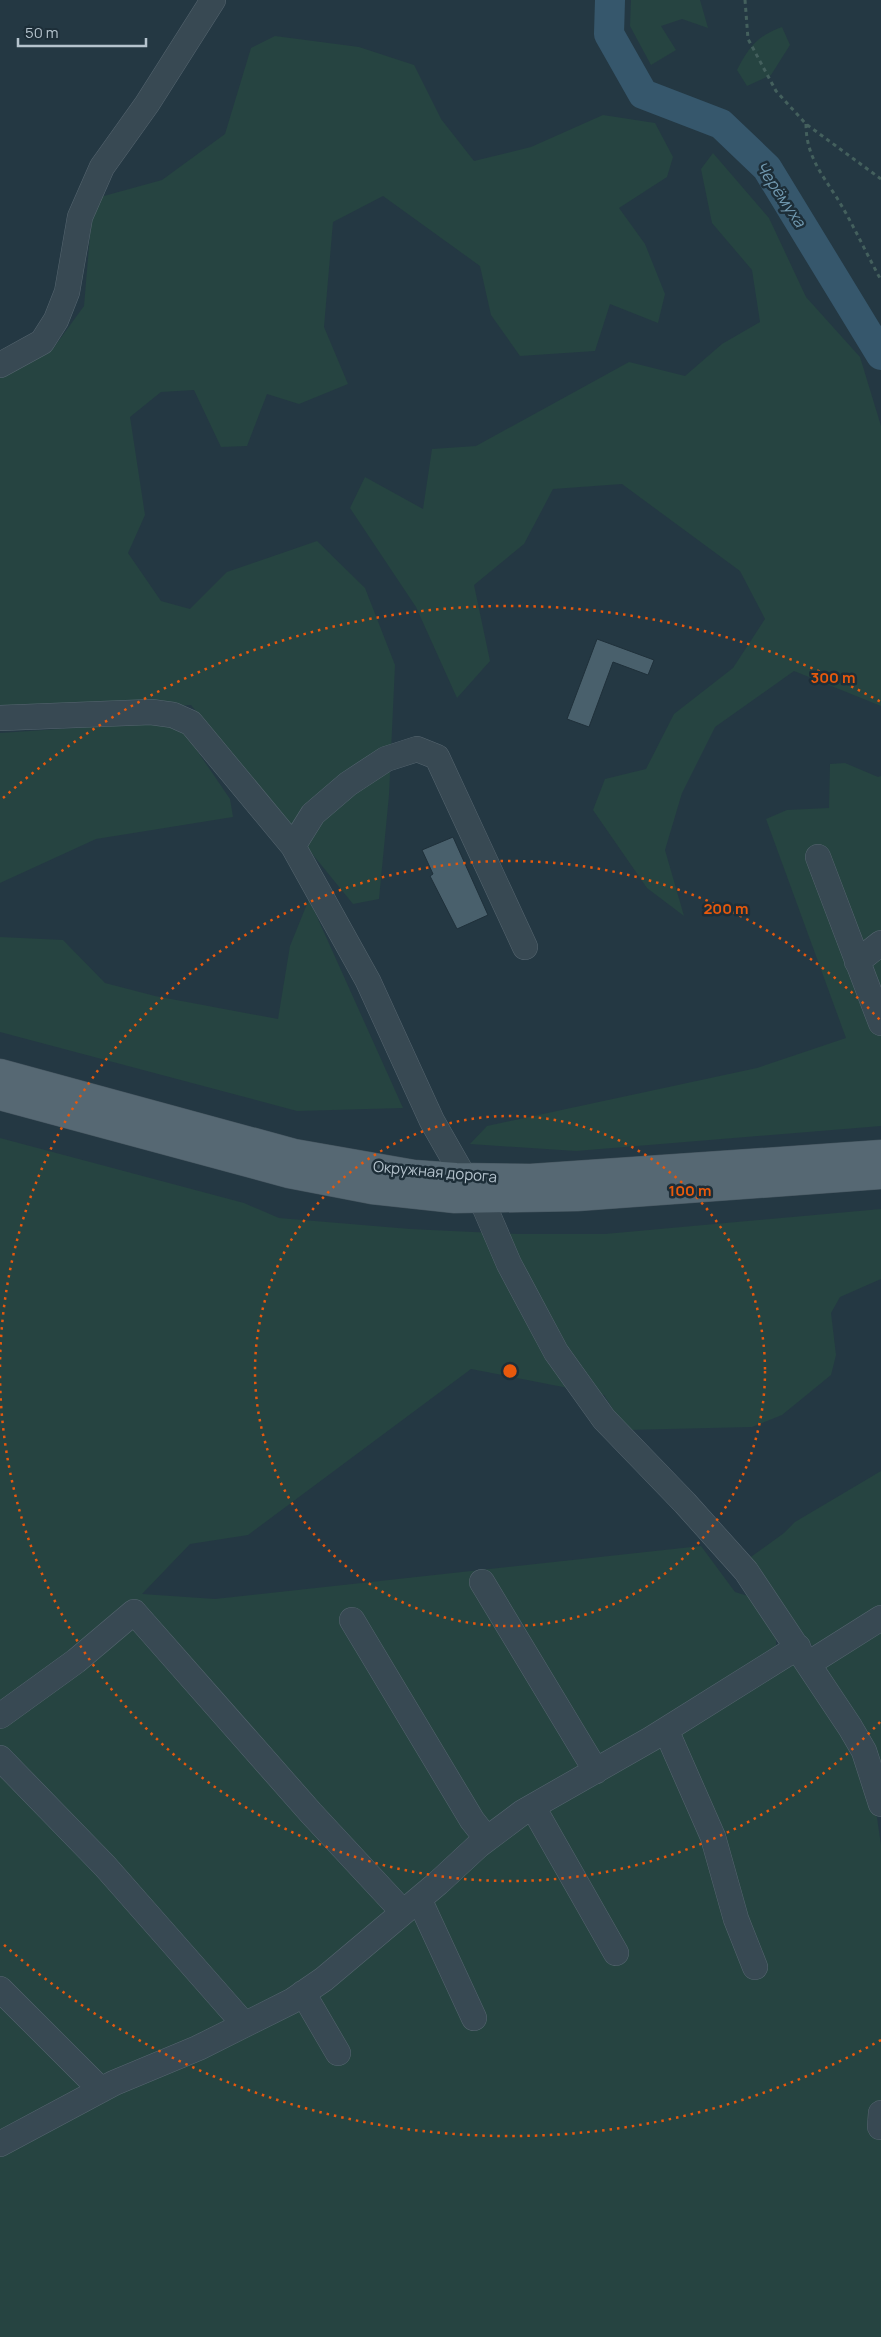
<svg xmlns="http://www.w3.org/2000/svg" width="881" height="2337" font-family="Manrope,sans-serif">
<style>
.green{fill:#264441}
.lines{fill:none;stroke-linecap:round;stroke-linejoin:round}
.river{stroke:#36576c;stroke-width:30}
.building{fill:#49606c;stroke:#1f303a}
.minor-casing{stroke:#566670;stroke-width:26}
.major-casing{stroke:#45555f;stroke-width:29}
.path{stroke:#44605d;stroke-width:3;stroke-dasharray:4 4;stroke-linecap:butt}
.minor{stroke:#384953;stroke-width:25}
.major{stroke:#566873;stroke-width:28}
.ring{fill:none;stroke:#e8590c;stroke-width:2.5;stroke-dasharray:2.5 5}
.labels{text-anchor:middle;stroke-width:5;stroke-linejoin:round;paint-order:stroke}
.street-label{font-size:15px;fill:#b5c3cd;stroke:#1d2e38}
.water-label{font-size:16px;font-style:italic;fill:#729bb2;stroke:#1d2e38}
.centre{fill:#e8590c;stroke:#1d2e38;stroke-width:2.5}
.ring-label{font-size:15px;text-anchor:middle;font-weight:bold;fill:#e8590c;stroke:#1d2e38;stroke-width:5;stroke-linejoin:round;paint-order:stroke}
</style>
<rect width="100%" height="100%" fill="#243843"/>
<!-- green -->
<path class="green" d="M631 0H700L708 28 682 19 661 26 676 50 651 65 630 26Z
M782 27 790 45 771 75 747 86 737 70C749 47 757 36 782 27Z
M275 36 359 47 414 65 441 119 474 161 531 147 603 115 655 123 673 157 667 177 619 208 645 244 665 294 658 323 610 304 595 351 520 356 491 315 480 266 383 196 333 222 324 327 348 384 299 404 267 394 247 446 221 447 194 390 161 392 130 417 145 515 128 553 161 601 190 609 227 572 317 541 365 588 395 665 389 795 379 899 353 904 191 705 0 719V378L52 350 84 306 93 199 162 180 225 134 251 48Z
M713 153 769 218 806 297 860 357 881 426V706L794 671 715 727 682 793 665 850 684 916 647 888 593 810 605 779 646 769 674 714 733 668 765 619 740 571 622 484 553 489 524 544 474 585 490 661 457 698 416 607 350 508 365 477 423 509 432 449 476 446 629 362 685 376 722 344 760 322 752 270 712 223 701 169Z
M177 721 230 799 233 817 96 839 0 883V733Z
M845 763 878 777 881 776V1126L576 1151 470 1144 487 1126 757 1068 846 1038 766 819 787 810 829 808 830 764Z
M309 899 403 1108 297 1111 0 1032V937L63 940 105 983 155 996 278 1019 290 946Z
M0 1138 244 1203 279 1218 410 1229 518 1234H605L881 1209V1279L840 1297 831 1313 836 1355 831 1375 782 1415 752 1427 626 1430 604 1395 471 1369 248 1535 190 1544 142 1594 215 1599 701 1546 735 1592 748 1596 776 1635V1652L792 1659 831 1713 827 1715 844 1734 874 1797 881 1845V2337H0Z
M881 1471V1766L815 1649 781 1607 748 1559 784 1533 795 1522Z"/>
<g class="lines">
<!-- river -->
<path class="river" d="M610 0 609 34 643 94 721 124 767 168 881 355"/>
</g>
<!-- building -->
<path class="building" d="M597 639 654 660 648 675 613 662 589 727 567 719Z
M453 837 488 915 457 929 430 876 433 874 422 850Z"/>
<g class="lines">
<defs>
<path id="minor" d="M0 365 42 342 56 320 67 292 80 217 102 167 147 104 213 0
M0 718 151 712 173 715 191 723 293 846 368 981 432 1121 464 1177 485 1208 509 1264 556 1352 604 1419 685 1503 746 1571 850 1727 864 1751 881 1804
M293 846 313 814 348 784 386 759 417 749 437 757 525 947
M818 857 881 1023
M857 962 881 943
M482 1582 596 1771
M352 1620 472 1820 487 1839
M808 1664 881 1618
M0 1716 76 1661 134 1612 311 1813 403 1912
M666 1730 713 1837 736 1919 755 1967
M0 1758 105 1866 244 2024
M533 1807 616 1953
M419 1899 474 2018
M0 1989 101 2090
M303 1993 338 2053
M880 2127 881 2113
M0 2144 114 2083 198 2048 292 2001 324 1979 438 1883 479 1845 523 1812 651 1739 798 1647"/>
<path id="major" d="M0 1073 294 1153 414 1174 456 1177 531 1178 881 1154
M0 1096 289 1174 372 1190 455 1199 577 1197 881 1175"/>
</defs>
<!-- minor casing -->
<use href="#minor" class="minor-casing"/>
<!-- major casing -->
<use href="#major" class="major-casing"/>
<!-- path -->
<path class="path" d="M745 0 748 39 776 91 806 124 881 179
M806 124C806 155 821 173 837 198 853 224 866 253 881 280"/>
<!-- minor -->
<use href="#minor" class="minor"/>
<!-- major -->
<use href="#major" class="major"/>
</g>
<!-- distance rings -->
<g class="ring">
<circle cx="510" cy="1371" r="255"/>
<path d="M880 1722A510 510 0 0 1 0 1375M0 1367A510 510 0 0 1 880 1020"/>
<path d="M881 2040A765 765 0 0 1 3 1944M3 798A765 765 0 0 1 881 702"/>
</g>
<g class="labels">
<!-- street labels -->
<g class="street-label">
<text transform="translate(435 1172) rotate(5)" y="5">Окружная дорога</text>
</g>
<!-- water labels -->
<g class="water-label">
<text transform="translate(781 194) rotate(56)" y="6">Черёмуха</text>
</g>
</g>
<circle cx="510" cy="1371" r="8" class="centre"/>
<g class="ring-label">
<text x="833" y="683">300 m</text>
<text x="726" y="914">200 m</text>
<text x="690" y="1196">100 m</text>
</g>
<!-- scale -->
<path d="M18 38v8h128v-8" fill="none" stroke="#b5c3cd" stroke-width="2.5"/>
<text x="25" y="38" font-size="15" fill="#b5c3cd" stroke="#1d2e38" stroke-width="4" paint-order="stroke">50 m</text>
</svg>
